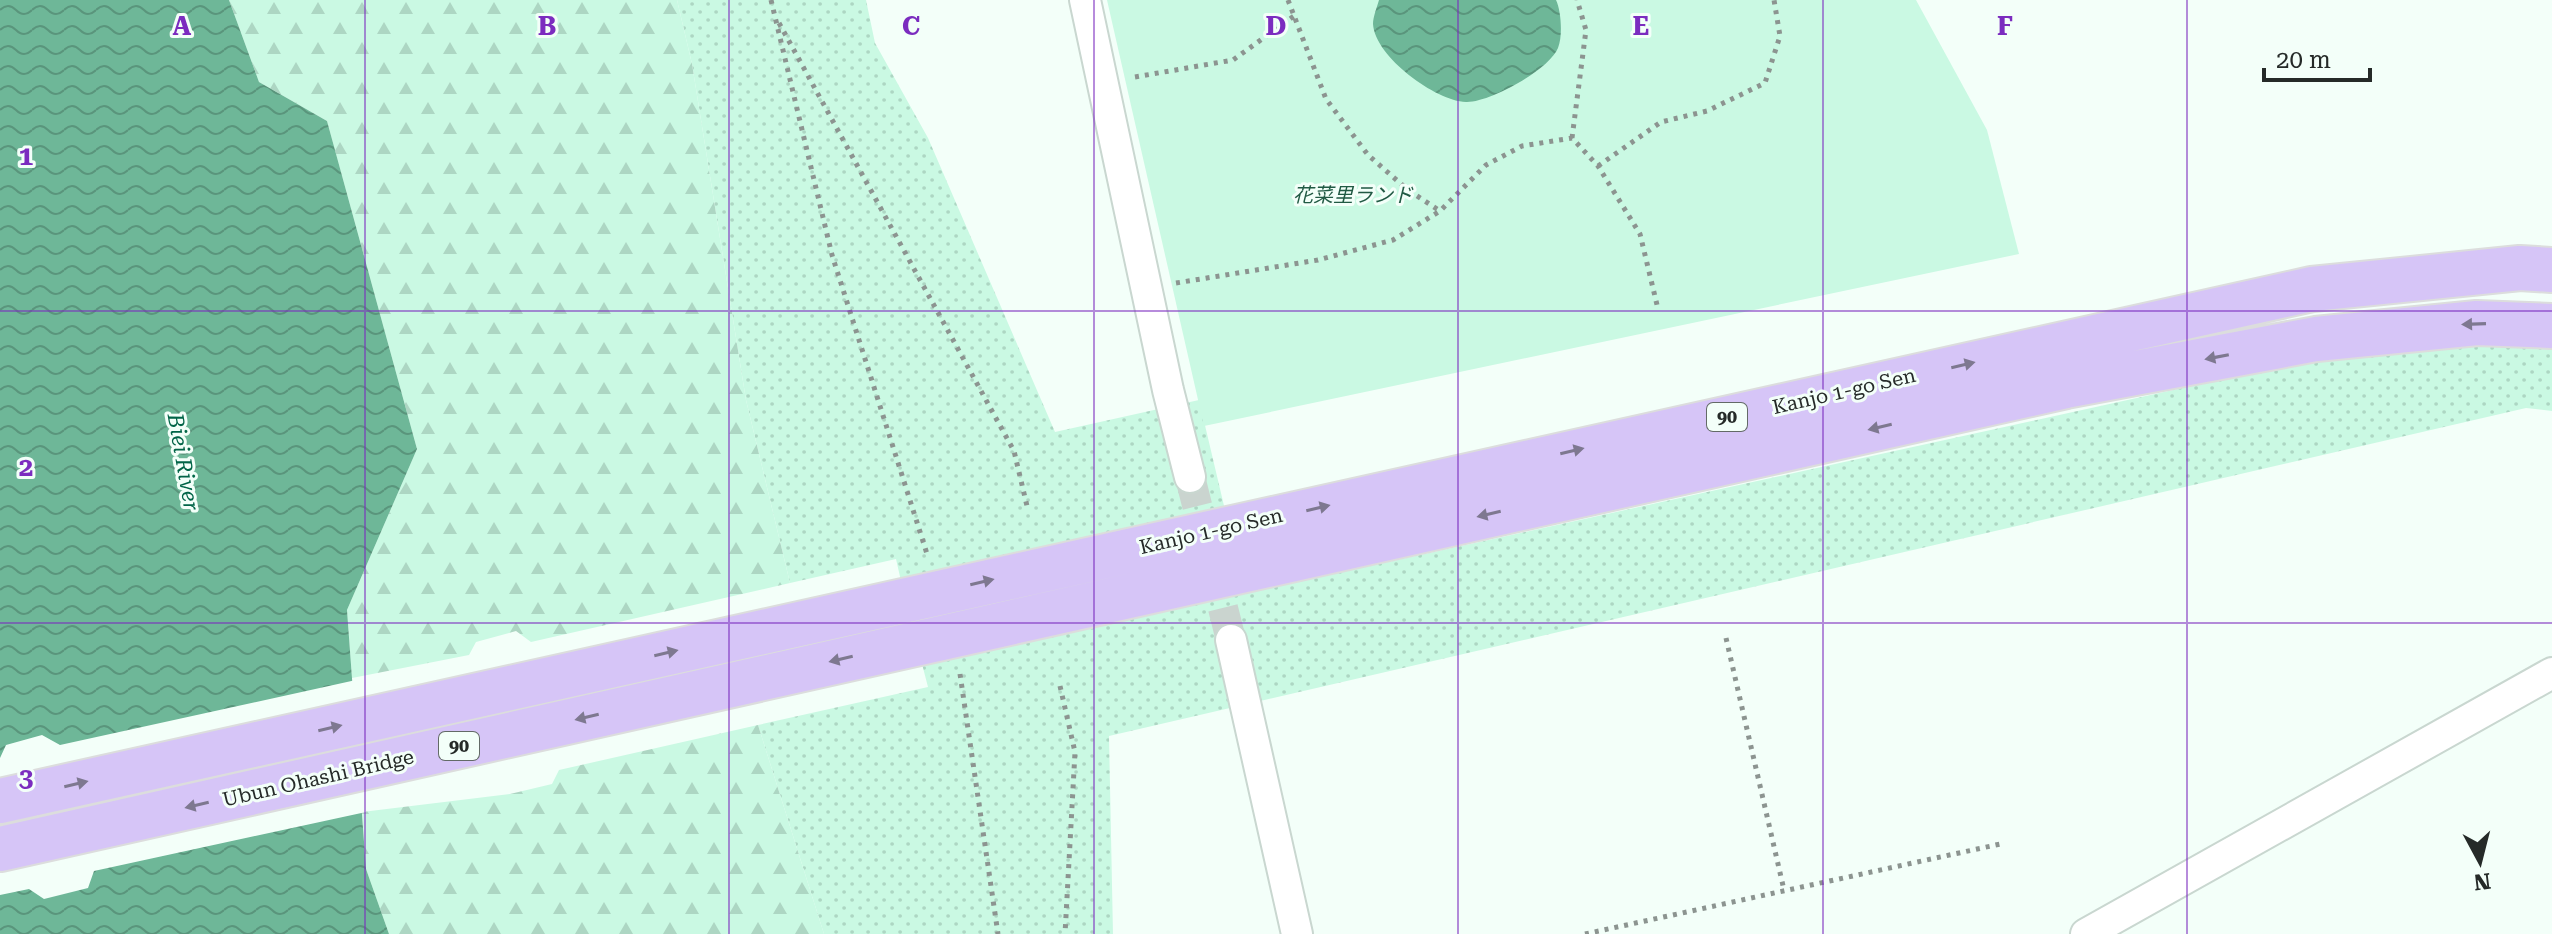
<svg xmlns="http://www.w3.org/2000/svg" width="2552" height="934" font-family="'Roboto Serif','Noto Sans JP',serif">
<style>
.grass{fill:url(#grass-dots)}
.forest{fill:url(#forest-firs)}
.green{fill:#caf9e3}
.water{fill:url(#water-waves)}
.pier{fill:#f3fff9}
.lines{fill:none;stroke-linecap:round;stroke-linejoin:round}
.street-tunnel{stroke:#cad4cf;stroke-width:30;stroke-dasharray:30 15;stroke-linecap:butt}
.street-casing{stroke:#c9d7d0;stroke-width:34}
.primary-casing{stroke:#dcdddd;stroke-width:48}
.path{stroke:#8c9490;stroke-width:5;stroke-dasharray:4 6;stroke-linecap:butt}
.street{stroke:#fff;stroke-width:30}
.primary{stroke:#d6c5f7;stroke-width:44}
.oneway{fill:#7e7890}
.grid{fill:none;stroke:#7b2cbf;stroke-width:2;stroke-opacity:0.55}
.labels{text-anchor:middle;stroke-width:6;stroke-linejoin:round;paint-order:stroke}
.shield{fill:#f3fff9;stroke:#636a67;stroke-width:2}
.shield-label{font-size:18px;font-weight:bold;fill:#252a28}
.park-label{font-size:20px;font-style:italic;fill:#215a44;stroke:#f3fff9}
.street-label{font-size:20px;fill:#252a28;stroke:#f3fff9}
.water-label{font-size:22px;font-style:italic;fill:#016447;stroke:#f3fff9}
.grid-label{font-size:26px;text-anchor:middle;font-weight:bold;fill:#7b2cbf;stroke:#f3fff9;stroke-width:6;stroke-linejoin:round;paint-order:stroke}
</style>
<defs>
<pattern id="grass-dots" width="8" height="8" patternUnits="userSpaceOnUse" patternTransform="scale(2)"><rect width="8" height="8" fill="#caf9e3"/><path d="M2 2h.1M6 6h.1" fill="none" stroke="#add6c3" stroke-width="1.8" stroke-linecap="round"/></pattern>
<pattern id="forest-firs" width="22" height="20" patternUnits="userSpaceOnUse" patternTransform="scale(2)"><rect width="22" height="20" fill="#caf9e3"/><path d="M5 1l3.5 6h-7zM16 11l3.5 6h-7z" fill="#add6c3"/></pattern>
<pattern id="water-waves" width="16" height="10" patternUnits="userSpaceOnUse" patternTransform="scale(2)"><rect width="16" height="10" fill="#6eb798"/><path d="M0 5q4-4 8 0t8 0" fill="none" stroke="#5a957c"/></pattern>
</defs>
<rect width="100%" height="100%" fill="#f3fff9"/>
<!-- grass -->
<path class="grass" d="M677 0H866L875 43 928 138 1055 432 1199 400 1225 510 901 581 896 559 790 583 746 400 692 64Z
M2490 343 2552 347V411L2526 408 1109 736 1113 934H824L758 725 928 687 922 664 2310 360Z"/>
<!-- forest -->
<path class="forest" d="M229 0H677L692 64 746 400 790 583 531 642 516 631 476 642 469 655 352 678 347 610 417 449 327 121 259 82Z
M758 725 824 934H389L366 869 362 812 510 794 552 784 559 770Z"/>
<!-- green -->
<path class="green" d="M1107 0H1916L1987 130 2019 254 1204 426Z"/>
<!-- water -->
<path class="water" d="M0 0H229L259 82 327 121 417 449 347 610 366 869 389 934H0Z
M1379 0H1556C1561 10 1563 36 1558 48 1549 70 1489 103 1466 102 1436 101 1375 57 1373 24 1373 17 1377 7 1379 0Z"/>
<!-- pier -->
<path class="pier" d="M356 680 366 812 94 871 88 888 44 899 29 889 0 895V758L6 745 42 735 60 745Z"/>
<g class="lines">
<!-- street-tunnel -->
<path class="street-tunnel" d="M1190 477 1231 640"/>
<defs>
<path id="street" d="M1085 0 1168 390 1190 477
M1231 640 1297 934
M2086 934 2552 673"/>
<path id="primary" d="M0 801 2312 289 2520 268 2552 270
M0 849 2066 386 2316 339 2477 323 2552 326"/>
</defs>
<!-- street casing -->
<use href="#street" class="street-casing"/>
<!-- primary casing -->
<use href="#primary" class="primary-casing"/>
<!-- path -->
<path class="path" d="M771 0 832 255 928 557
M1288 0 1326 99 1368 155 1408 190 1440 211
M779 23 1014 451 1027 506
M1135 77 1233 60 1294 16
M1572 138 1586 30 1577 0
M1598 166 1661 122 1707 111 1765 83 1780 36 1774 0
M1176 283 1318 260 1393 240 1440 211 1486 165 1522 146 1572 138 1598 166 1640 234 1658 309
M1726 638 1784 890
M960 674 998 934
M1060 686 1075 752 1065 934
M1585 934 2005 843"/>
<!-- street -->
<use href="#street" class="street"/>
<!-- primary -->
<use href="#primary" class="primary"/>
</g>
<!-- one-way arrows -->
<defs><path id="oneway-solid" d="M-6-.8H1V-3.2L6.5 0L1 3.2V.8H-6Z" transform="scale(2)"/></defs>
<g class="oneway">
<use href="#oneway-solid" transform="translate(2474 324) rotate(178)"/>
<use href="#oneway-solid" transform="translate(2217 357) rotate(169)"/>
<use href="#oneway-solid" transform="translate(1963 365) rotate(-13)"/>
<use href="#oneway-solid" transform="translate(1880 427) rotate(167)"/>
<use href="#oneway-solid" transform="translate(1572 451) rotate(-13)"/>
<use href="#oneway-solid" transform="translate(1318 508) rotate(-13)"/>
<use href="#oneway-solid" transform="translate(1489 514) rotate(167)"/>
<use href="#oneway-solid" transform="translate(982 582) rotate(-13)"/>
<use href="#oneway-solid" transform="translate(666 653) rotate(-13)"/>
<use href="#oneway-solid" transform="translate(841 659) rotate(167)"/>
<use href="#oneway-solid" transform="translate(587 717) rotate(167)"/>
<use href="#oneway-solid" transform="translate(330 728) rotate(-13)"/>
<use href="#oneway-solid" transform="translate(76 784) rotate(-13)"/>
<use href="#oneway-solid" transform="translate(197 805) rotate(167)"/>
</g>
<!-- grid -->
<path class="grid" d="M365 0V934M729 0V934M1094 0V934M1458 0V934M1823 0V934M2187 0V934M0 311H2552M0 623H2552"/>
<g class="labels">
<!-- shield labels -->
<g class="shield">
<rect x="1707" y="403" width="40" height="28" rx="6"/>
<rect x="439" y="732" width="40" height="28" rx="6"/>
</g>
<g class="shield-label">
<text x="1727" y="423">90</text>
<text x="459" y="752">90</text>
</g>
<!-- park labels -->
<g class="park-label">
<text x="1353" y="202">花菜里ランド</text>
</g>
<!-- street labels -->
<g class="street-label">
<text transform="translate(1844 391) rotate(-13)" y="7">Kanjo 1-go Sen</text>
<text transform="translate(1211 531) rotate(-13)" y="7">Kanjo 1-go Sen</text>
<text transform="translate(318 778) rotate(-13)" y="7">Ubun Ohashi Bridge</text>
</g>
<!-- water labels -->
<g class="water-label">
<text transform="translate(184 462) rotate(80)" y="8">Biei River</text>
</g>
</g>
<g class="grid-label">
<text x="182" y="35">A</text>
<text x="547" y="35">B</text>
<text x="911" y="35">C</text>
<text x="1276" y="35">D</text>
<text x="1641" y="35">E</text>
<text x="2005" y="35">F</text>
<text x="26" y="165">1</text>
<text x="26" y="476">2</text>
<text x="26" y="787">3</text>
</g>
<!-- north arrow -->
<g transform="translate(2480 862) rotate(173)" stroke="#f3fff9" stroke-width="6" paint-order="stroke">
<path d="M0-6L14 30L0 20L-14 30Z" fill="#252a28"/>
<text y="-12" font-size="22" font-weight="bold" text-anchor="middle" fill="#252a28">N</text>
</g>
<!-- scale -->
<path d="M2264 68v12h106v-12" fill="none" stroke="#252a28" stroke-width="4"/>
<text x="2276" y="68" font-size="24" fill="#252a28" stroke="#f3fff9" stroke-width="6" paint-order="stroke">20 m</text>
</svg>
